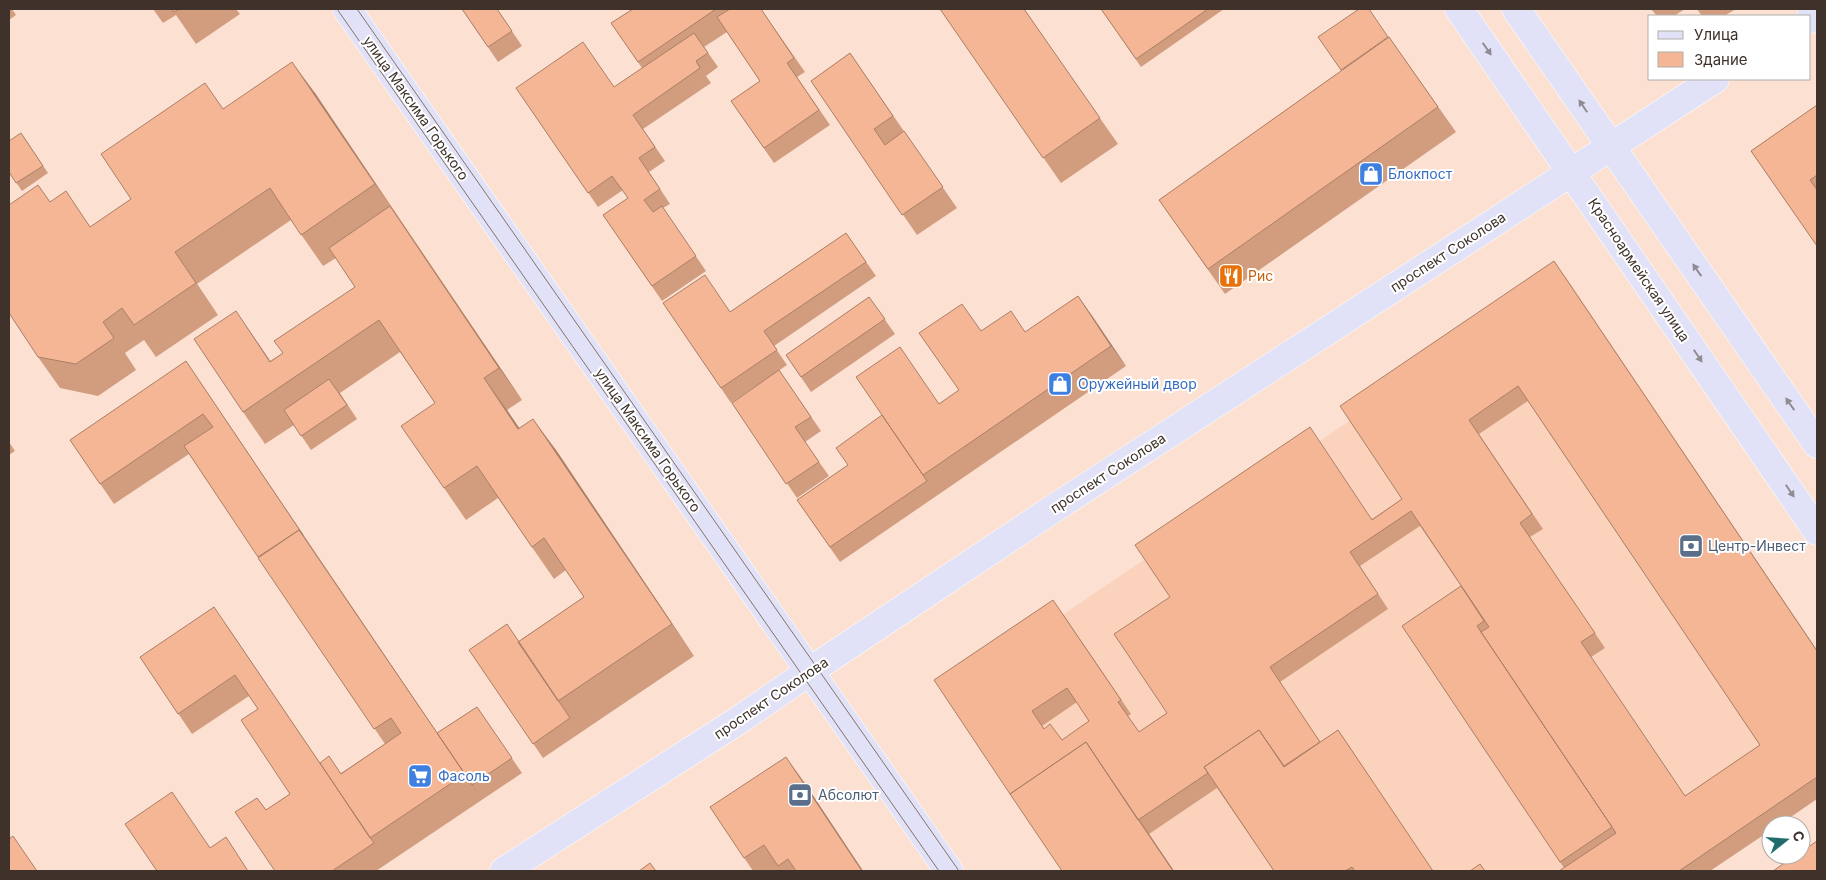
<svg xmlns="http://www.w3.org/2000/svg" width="1826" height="880" font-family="Inter,sans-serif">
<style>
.built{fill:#fbd3bd}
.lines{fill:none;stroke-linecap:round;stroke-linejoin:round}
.major-casing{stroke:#fff;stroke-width:29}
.major{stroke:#e1e2f7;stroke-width:28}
.tram{stroke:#847268;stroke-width:1}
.wall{fill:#d29d7f;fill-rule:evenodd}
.shaded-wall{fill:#ab7f68}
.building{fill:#f4b694;stroke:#ab7f68;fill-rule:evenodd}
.oneway{fill:#908a91}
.labels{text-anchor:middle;stroke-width:4;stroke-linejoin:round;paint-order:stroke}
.street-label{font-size:14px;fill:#3f322b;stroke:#fff}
.shop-label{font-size:14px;fill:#366cbe;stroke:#fff;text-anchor:start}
.food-label{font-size:14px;fill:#c56008;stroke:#fff;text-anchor:start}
.service-label{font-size:14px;fill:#4e5e75;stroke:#fff;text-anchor:start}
</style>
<rect width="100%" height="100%" fill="#fce1d3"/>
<!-- built -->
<path class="built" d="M1565 275 1817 650V799L1779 825H1771V830L1710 871H1063L944 695Z"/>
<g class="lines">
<defs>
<path id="major" d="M347 9 949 871
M1459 9 1817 531
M1516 9 1817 444
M1810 19 1817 14
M504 871 739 720 810 671 1053 509 1715 79"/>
</defs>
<!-- major casing -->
<use href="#major" class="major-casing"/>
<!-- major -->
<use href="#major" class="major"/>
<!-- tram -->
<path class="tram" d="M337 9 939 871
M357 9 959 871"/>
</g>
<!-- wall -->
<path class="wall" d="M9 9H12L16 15 9 20Z
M153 9H236L240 14 196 44 176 15 163 23Z
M462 9H497L522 46 498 62Z
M633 9H761L805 72 797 77 830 125 774 163 731 101 760 81 727 32 704 47 718 67 706 76 711 83 643 129 665 161 649 172 670 204 663 208 706 271 662 301 603 215 628 198 623 190 598 207 516 88 615 87 642 68 611 23Z
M940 9H1024L1118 144 1061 183Z
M1101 9H1224L1141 67Z
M1651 9H1685L1674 16H1657Z
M1697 9H1736L1724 16H1702Z
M1389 37 1456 132 1225 294 1159 200Z
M850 53 957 208 917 235 811 81Z
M315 93 522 400 507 410 519 428 556 450 694 656 543 758 469 650 519 641 584 597 566 570 554 579 498 498 466 520 444 488 435 403 400 352 340 393 357 419 311 450 294 425 265 444 243 412 258 343 270 361 283 353 355 287 336 258 323 266 291 220 197 284 218 315 156 357 144 340 125 353 136 370 98 396 60 388 38 357 50 202 91 227 131 199 223 109Z
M1817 105V246L1751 151Z
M21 133 48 173 22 191 9 172Z
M846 233 876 276 774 346 787 365 731 403 663 303 730 312Z
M1554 261 1817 650V799L1779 825H1771V830L1710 871H1559L1564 868 1402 626 1461 586 1420 526 1360 566 1388 609 1280 682 1320 742 1338 730 1433 871H1274L1217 788 1149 834 1174 871 934 680 1063 614 1131 714 1128 716 1139 732 1167 713 1372 519 1402 499ZM1528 401 1760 745 1685 796 1591 657 1605 648 1530 537 1543 529 1479 434ZM1077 702 1089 721 1062 740 1044 728 1042 726Z
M1078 296 1126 366 840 562 797 500 959 390 981 331 1026 332Z
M869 297 895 334 811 392 786 355Z
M779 370 821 431 805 442 829 476 797 498 732 403Z
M200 382 437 733 477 707 522 773 376 871H275L257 798 266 810 290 794 258 709 249 696 192 734 140 657 228 627 320 763 341 773 385 744 189 454 114 504 70 440Z
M9 442 15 451 9 455Z
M804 782 863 871H782L781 870 780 871H753L710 807Z"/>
<!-- shaded-wall -->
<path class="shaded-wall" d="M292 62 315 93 397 216 375 184Z
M390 206 412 238 522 400 499 368Z
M175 252 197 284 218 315 196 283Z
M1078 296 1093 317 1126 366 1111 346Z
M236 311 258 343 285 383 270 362Z
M186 361 200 382 482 800 465 774Z
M484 378 507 410 541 460 518 429Z
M533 419 556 450 694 656 672 624Z
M1086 742 1149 834 1174 871H1173Z
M786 757 804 782 863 871H862Z"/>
<!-- building -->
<path class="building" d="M172 9H179L174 12Z
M462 9H497L512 31 488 47Z
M633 9H716L638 62 611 23Z
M730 9H761L794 58 787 63 819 110 764 148 731 101 760 81 717 17Z
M940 9H1024L1100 118 1043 158Z
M1101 9H1208L1136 59Z
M1359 9H1369L1388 37 1341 70 1318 37Z
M694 33 708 53 696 61 700 68 633 115 655 147 639 158 660 189 644 200 653 212 662 206 696 256 652 286 603 215 628 198 612 176 588 193 516 88 583 42 614 87Z
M1389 37 1438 107 1208 269 1159 200Z
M850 53 893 116 874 129 885 145 904 131 943 187 902 215 811 81Z
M292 62 375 184 301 235 270 188 175 252 196 283 134 325 122 308 103 322 114 338 76 364 38 357 9 313V205L38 185 50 202 66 191 90 227 131 199 101 154 205 83 223 109Z
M1817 105V175L1810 180 1817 190V189V246L1751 151Z
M21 133 43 166 16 183 9 172V141Z
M390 206 499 368 484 378 518 429 533 419 672 624 558 701 518 642 584 597 544 538 532 547 477 466 444 488 401 426 435 403 379 320 243 412 194 339 236 311 270 362 283 353 274 341 355 287 329 248Z
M846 233 866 262 764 331 777 350 721 388 663 303 705 275 730 312Z
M1554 261 1817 651V777L1679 871H1559L1616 833 1481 632 1489 627 1411 511 1350 552 1378 594 1270 667 1320 742 1284 766 1259 730 1204 767 1208 773 1138 820 1086 742 1010 794 934 680 1053 600 1121 700 1118 702 1139 732 1167 713 1114 634 1170 597 1135 545 1310 427 1372 520 1402 499 1340 406ZM1518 386 1760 745 1685 796 1581 642 1595 633 1520 523 1532 514 1469 420ZM1067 688 1089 721 1062 740 1050 724 1044 729 1032 711Z
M1078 296 1111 346 923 475 856 377 900 347 939 404 959 390 919 333 962 304 981 331 1011 311 1025 332Z
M869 297 885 319 801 377 786 355Z
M186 361 303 535 299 530 258 557 184 446 213 427 203 414 100 484 70 440Z
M779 370 811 417 795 427 819 462 786 484 732 403Z
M329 379 347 405 301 436 284 410Z
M882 415 927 481 830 547 797 500 848 465 836 448Z
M299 530 465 774 370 838 320 763 329 756 341 774 401 733 391 718 374 729 258 558Z
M1461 586 1484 621 1477 626 1612 827 1560 862 1402 626Z
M214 607 374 843 332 871H275L235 812 257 798 266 810 290 794 241 720 258 709 235 675 178 714 140 657Z
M507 624 570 718 533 744 469 650Z
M477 707 512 758 472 785 437 733Z
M1259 730 1284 767 1338 730 1433 871H1355L1352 867 1345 871H1274L1204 767Z
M1086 742 1173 871H1062L1010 794Z
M786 757 862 871H796L788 859 778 866 764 845 744 858 710 807Z
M172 792 210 848 226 837 248 871H157L125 824Z
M13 836 37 871H9V839Z
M1817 841V871H1773L1796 855H1801V852Z
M650 863 656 871H639Z
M1480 864 1485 871H1470Z"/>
<!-- one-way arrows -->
<defs><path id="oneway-solid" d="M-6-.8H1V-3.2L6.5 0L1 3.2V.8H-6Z" transform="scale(1.25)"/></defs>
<g class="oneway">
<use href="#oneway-solid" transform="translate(1487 49) rotate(55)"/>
<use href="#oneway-solid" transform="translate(1583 106) rotate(-124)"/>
<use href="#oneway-solid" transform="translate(1697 270) rotate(-125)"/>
<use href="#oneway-solid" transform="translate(1698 356) rotate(56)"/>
<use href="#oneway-solid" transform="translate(1790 404) rotate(-125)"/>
<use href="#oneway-solid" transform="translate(1790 491) rotate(56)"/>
</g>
<!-- icons -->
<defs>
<symbol id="shop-square" viewBox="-11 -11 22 22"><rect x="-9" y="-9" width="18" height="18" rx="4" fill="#3f7fe0" stroke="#fff"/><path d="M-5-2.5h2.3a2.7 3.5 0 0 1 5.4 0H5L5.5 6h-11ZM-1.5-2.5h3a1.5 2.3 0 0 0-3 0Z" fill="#fff"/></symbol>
<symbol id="restaurant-square" viewBox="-11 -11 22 22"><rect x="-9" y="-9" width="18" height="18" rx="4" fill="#e8710a" stroke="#fff"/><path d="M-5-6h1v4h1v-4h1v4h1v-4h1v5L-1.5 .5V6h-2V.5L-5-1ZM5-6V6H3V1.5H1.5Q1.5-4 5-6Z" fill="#fff"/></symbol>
<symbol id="bank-square" viewBox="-11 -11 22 22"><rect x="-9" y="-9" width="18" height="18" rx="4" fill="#5c6f8a" stroke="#fff"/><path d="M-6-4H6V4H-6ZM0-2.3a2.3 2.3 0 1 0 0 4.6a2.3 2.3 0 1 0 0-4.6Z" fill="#fff"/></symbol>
<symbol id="supermarket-square" viewBox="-11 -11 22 22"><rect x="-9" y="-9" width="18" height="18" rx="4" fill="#3f7fe0" stroke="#fff"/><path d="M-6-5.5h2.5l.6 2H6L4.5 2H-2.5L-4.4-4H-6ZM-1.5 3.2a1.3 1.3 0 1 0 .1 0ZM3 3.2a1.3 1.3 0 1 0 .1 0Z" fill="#fff"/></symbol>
</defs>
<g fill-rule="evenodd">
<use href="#shop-square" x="1357" y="160" width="28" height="28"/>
<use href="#restaurant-square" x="1217" y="262" width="28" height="28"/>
<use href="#shop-square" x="1046" y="370" width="28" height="28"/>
<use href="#bank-square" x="1677" y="532" width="28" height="28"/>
<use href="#supermarket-square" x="406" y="762" width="28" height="28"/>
<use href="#bank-square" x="786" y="781" width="28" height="28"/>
</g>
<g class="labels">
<!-- street labels -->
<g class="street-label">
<text transform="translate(416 108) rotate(55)" y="5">улица Максима Горького</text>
<text transform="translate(1448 252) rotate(-33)" y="5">проспект Соколова</text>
<text transform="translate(1639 270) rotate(56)" y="5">Красноармейская улица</text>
<text transform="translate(648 440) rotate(55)" y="5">улица Максима Горького</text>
<text transform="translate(1108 473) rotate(-33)" y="5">проспект Соколова</text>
<text transform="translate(771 698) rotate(-34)" y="5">проспект Соколова</text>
</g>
<!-- shop labels -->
<g class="shop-label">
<text x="1388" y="179">Блокпост</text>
<text x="1078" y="389">Оружейный двор</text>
<text x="438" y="781">Фасоль</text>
</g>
<!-- food labels -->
<g class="food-label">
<text x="1248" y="281">Рис</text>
</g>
<!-- service labels -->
<g class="service-label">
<text x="1708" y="551">Центр-Инвест</text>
<text x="818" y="800">Абсолют</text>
</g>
</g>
<!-- border -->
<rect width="1826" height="880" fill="none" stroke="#3f322b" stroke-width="20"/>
<!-- legend -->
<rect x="1648" y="15" width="162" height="65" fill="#ffffff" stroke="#b2adaa"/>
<rect x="1658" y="31" width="25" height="8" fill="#e1e2f7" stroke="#b2adaa"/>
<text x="1694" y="40" font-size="15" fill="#3f322b">Улица</text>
<rect x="1658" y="52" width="25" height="15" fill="#f4b694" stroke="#b2adaa"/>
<text x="1694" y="65" font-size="15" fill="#3f322b">Здание</text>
<!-- north arrow -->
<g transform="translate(1786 840) rotate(73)"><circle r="24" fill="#ffffff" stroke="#b2adaa"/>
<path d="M0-4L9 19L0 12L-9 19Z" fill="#206c6d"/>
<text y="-8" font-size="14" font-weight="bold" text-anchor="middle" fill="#3f322b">С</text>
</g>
</svg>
